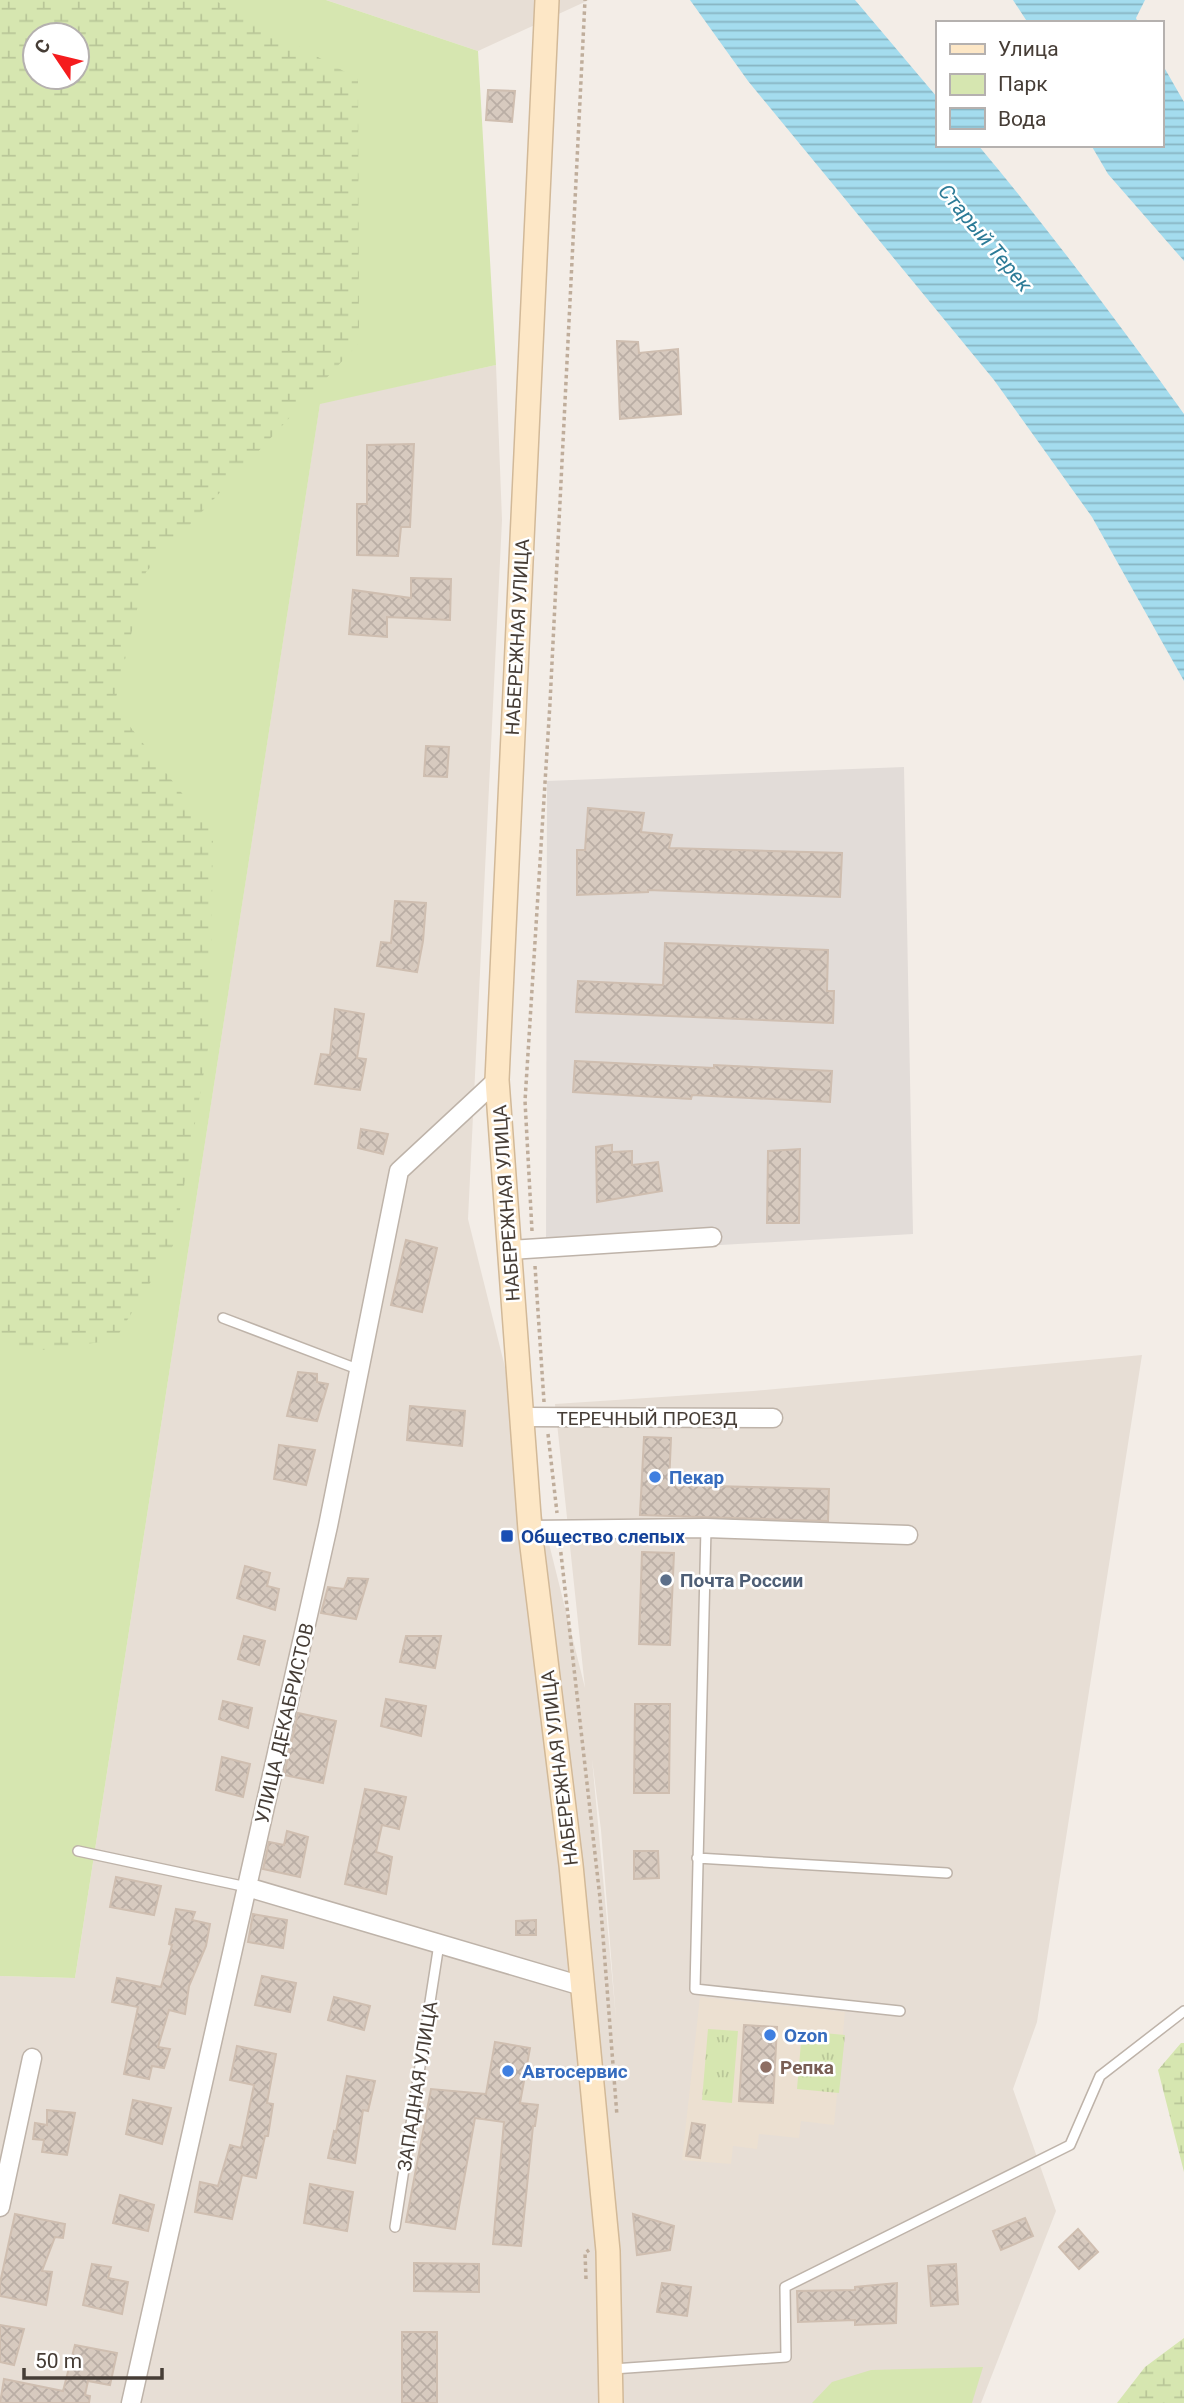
<svg xmlns="http://www.w3.org/2000/svg" width="1184" height="2403" font-family="Roboto,sans-serif">
<style>
.residential{fill:#e7ded5;fill-rule:evenodd}
.industrial{fill:#e2dcd8}
.education{fill:#ece0d1}
.green{fill:#d6e6b0;fill-rule:evenodd}
.wetland{fill:url(#wetland-marsh);fill-rule:evenodd}
.park{fill:url(#park-tufts)}
.water{fill:url(#water-rules)}
.building{fill:url(#building-cross-hatch);stroke:#cfbeb0;stroke-width:2}
.lines{fill:none;stroke-linecap:round;stroke-linejoin:round}
.lane-casing{stroke:#beb3a9;stroke-width:12}
.street-casing{stroke:#beb3a9;stroke-width:21}
.secondary-casing{stroke:#d2b998;stroke-width:26}
.path{stroke:#bfad9b;stroke-width:3.5;stroke-dasharray:3.5 3.5;stroke-linecap:butt}
.lane{stroke:#fff;stroke-width:9}
.street{stroke:#fff;stroke-width:18}
.secondary{stroke:#fde7c6;stroke-width:23}
.shop-dot{fill:#3f7fe0;stroke:#fff;stroke-width:2.5}
.transit-dot{fill:#1a4fb4;stroke:#fff;stroke-width:2.5}
.service-dot{fill:#5c6f8a;stroke:#fff;stroke-width:2.5}
.education-dot{fill:#8d6e63;stroke:#fff;stroke-width:2.5}
.labels{text-anchor:middle;stroke-width:5;stroke-linejoin:round;paint-order:stroke}
.street-label{font-size:19px;fill:#463d36;stroke:#fff}
.shop-label{font-size:19px;font-weight:bold;fill:#366cbe;stroke:#fff;text-anchor:start}
.transit-label{font-size:19px;font-weight:bold;fill:#164399;stroke:#fff;text-anchor:start}
.service-label{font-size:19px;font-weight:bold;fill:#4e5e75;stroke:#fff;text-anchor:start}
.education-label{font-size:19px;font-weight:bold;fill:#785e54;stroke:#fff;text-anchor:start}
.water-label{font-size:21px;font-style:italic;fill:#2c7b97;stroke:#fff}
</style>
<defs>
<pattern id="wetland-marsh" width="20" height="14" patternUnits="userSpaceOnUse" patternTransform="scale(1.75)"><rect width="20" height="14" fill="#d6e6b0"/><path d="M1 5h8M5 5V1M11 12h8M15 12V8" fill="none" stroke="#b9c698"/></pattern>
<pattern id="park-tufts" width="24" height="20" patternUnits="userSpaceOnUse" patternTransform="scale(1.75)"><rect width="24" height="20" fill="#d6e6b0"/><path d="M3 7l-1-3M5 7V3M7 7l1-3M15 17l-1-3M17 17v-4M19 17l1-3" fill="none" stroke="#b9c698"/></pattern>
<pattern id="water-rules" width="6" height="5" patternUnits="userSpaceOnUse" patternTransform="scale(1.75)"><rect width="6" height="5" fill="#a4dcee"/><path d="M0 2.5h6" fill="none" stroke="#87b4c2"/></pattern>
<pattern id="building-cross-hatch" width="8" height="8" patternUnits="userSpaceOnUse" patternTransform="scale(1.75)"><rect width="8" height="8" fill="#d7cabf"/><path d="M0 0l8 8M0 8l8-8" fill="none" stroke="#baaea5"/></pattern>
</defs>
<rect width="100%" height="100%" fill="#f3ede7"/>
<!-- residential -->
<path class="residential" d="M326 0H589L478 51Z
M496 365 502 520 468 1219 585 1688 555 1404 753 1391 1142 1355 1037 2022 1013 2089 1056 2211 981 2403H0V1976L75 1978 320 403ZM592 1759 601 1830 616 2019Z"/>
<!-- industrial -->
<path class="industrial" d="M904 767 913 1234 546 1255 547 781Z"/>
<!-- education -->
<path class="education" d="M700 1997 845 2012 834 2125 801 2121 799 2138 759 2134 757 2149 733 2146 731 2164 682 2160Z"/>
<!-- green -->
<path class="green" d="M0 0H326L478 51 496 365 320 404 75 1978 0 1976ZM35 35H77V77H35Z
M983 2367 972 2403H812L832 2382 871 2370Z"/>
<!-- wetland -->
<path class="wetland" d="M0 0H214L358 79 359 343 146 572 114 706 213 833 210 1037 174 1244 115 1340 28 1352 0 1341ZM35 35H77V77H35Z
M1181 2043H1184V2172L1158 2070Z
M1184 2338V2403H1117L1145 2367Z"/>
<!-- park -->
<path class="park" d="M708 2029 738 2031 732 2103 702 2100Z
M802 2031 845 2035 839 2093 797 2089Z"/>
<!-- water -->
<path class="water" d="M690 0H855L937 97V145H978C1050 231 1118 322 1184 414V681L1092 517 994 380 748 81Z
M1013 0H1145L1136 18 1138 23H1028Z
M1161 62 1184 102V261L1108 174 1091 145H1161Z"/>
<!-- building -->
<path class="building" d="M488 90 515 91 512 122 486 120Z
M617 341 638 342 639 353 678 349 681 414 620 419Z
M414 444 410 527H401L398 556 357 555V504H367V445Z
M411 578 451 579 450 620 387 617V637L349 634 353 590 411 598Z
M426 746 449 747 447 777 424 776Z
M588 808 644 813 641 832 672 835 669 848 842 853 840 897 648 890V892L577 895V850H585Z
M395 901 426 903 423 941 417 972 377 966 381 942 391 943Z
M665 943 828 950 827 991H834L833 1023 576 1012 578 981 663 985Z
M335 1009 364 1014 357 1058 366 1059 360 1090 315 1084 321 1054 330 1055Z
M575 1061 714 1068V1065L832 1071 830 1102 692 1095 691 1099 573 1092Z
M361 1129 388 1134 383 1154 358 1148Z
M612 1145V1152L632 1151V1165L658 1162 662 1191 597 1202 596 1147Z
M800 1149 799 1223H767L768 1151Z
M406 1240 437 1248 422 1312 391 1305Z
M298 1372 317 1374V1382L328 1384 317 1421 287 1416Z
M410 1406 465 1411 462 1446 407 1440Z
M644 1437 671 1438 669 1485 829 1489 828 1521 640 1515Z
M279 1445 315 1450 306 1485 274 1479Z
M642 1552 674 1553 670 1645 639 1644Z
M245 1566 270 1573 267 1586 279 1589 275 1610 237 1598Z
M348 1578 368 1579 356 1619 321 1613 328 1587 344 1589Z
M244 1636 265 1641 259 1665 238 1659Z
M406 1636H441L435 1668 400 1662Z
M386 1699 426 1706 421 1736 381 1726Z
M223 1701 252 1708 248 1728 219 1719Z
M635 1704H670L669 1793H634Z
M298 1713 336 1721 323 1783 284 1775Z
M222 1757 250 1764 243 1797 216 1790Z
M365 1789 406 1797 399 1829 382 1825 376 1852 392 1857 386 1894 345 1884Z
M287 1831 308 1837 300 1877 263 1869 269 1842 284 1845Z
M634 1851H658L659 1878 634 1879Z
M116 1877 161 1886 154 1915 110 1907Z
M176 1909 195 1912 192 1920 210 1924 206 1946 189 1986 185 2014 169 2010 158 2047 170 2049 164 2068 152 2066 149 2079 124 2074 138 2007 112 2002 117 1978 161 1987 172 1945 169 1944Z
M253 1914 287 1920 283 1948 248 1942Z
M536 1920V1935H516V1921Z
M262 1976 296 1983 290 2012 255 2005Z
M334 1997 370 2006 364 2030 328 2020Z
M744 2025 777 2027 773 2103 739 2101Z
M495 2042 530 2048 520 2103 538 2105 535 2126H533L521 2246 493 2244 504 2122 475 2118 455 2229 406 2222 431 2089 486 2094Z
M237 2046 276 2054 267 2103 273 2104 268 2136H265L256 2178 242 2175 232 2219 195 2212 200 2182 218 2186 230 2145 241 2148 254 2085 230 2080Z
M347 2076 375 2081 368 2111 363 2110 355 2163 328 2158 334 2131 336 2132Z
M133 2100 171 2108 162 2144 126 2134Z
M47 2110 75 2113 67 2155 42 2152 44 2140 33 2139 35 2123 47 2125Z
M692 2123 705 2125 700 2158 686 2156Z
M310 2184 353 2192 347 2231 304 2223Z
M120 2195 154 2205 148 2231 113 2223Z
M15 2214 65 2224 63 2238 55 2237 42 2271 52 2272 46 2305 0 2296V2283Z
M633 2214 674 2226 670 2250 637 2255Z
M1025 2218 1033 2236 1001 2250 993 2231Z
M1078 2229 1098 2252 1079 2269 1059 2247Z
M414 2263 479 2264V2292L414 2291Z
M92 2264 111 2267 108 2278 128 2282 122 2314 83 2305Z
M956 2264 958 2304 931 2306 928 2266Z
M662 2283 691 2287 687 2316 657 2312Z
M897 2283 896 2323 855 2325V2320L798 2322 797 2291 855 2290V2287Z
M0 2325 24 2329 14 2365 0 2362Z
M402 2332H437V2403H402Z
M75 2345 117 2353 110 2385 88 2381 85 2395 90 2396 89 2403H0L4 2379 63 2391Z"/>
<g class="lines">
<defs>
<path id="lane" d="M223 1318 360 1370
M706 1528 695 1989 900 2011
M78 1851 247 1887
M697 1858 947 1873
M395 2227 439 1944
M613 2369 786 2357 785 2287 1070 2145 1100 2076 1184 2011"/>
<path id="street" d="M510 1250 712 1237
M522 1417 773 1418
M530 1530 706 1528 908 1535
M247 1887 582 1986
M0 2207 32 2058
M131 2403 328 1526 399 1171 497 1080"/>
<path id="secondary" d="M547 0 497 1080 530 1530 571 1865 608 2251 611 2403"/>
</defs>
<!-- lane casing -->
<use href="#lane" class="lane-casing"/>
<!-- street casing -->
<use href="#street" class="street-casing"/>
<!-- secondary casing -->
<use href="#secondary" class="secondary-casing"/>
<!-- path -->
<path class="path" d="M532 1231 525 1101 550 703 585 0
M535 1266 544 1402
M548 1434 557 1513
M560 1545 600 1898 617 2116
M586 2279 585 2253 589 2250"/>
<!-- lane -->
<use href="#lane" class="lane"/>
<!-- street -->
<use href="#street" class="street"/>
<!-- secondary -->
<use href="#secondary" class="secondary"/>
</g>
<!-- markers -->
<g class="shop-dot">
<circle cx="655" cy="1477" r="7"/>
<circle cx="770" cy="2035" r="7"/>
<circle cx="508" cy="2071" r="7"/>
</g>
<rect class="transit-dot" x="500" y="1529" width="14" height="14" rx="3.5"/>
<circle class="service-dot" cx="666" cy="1580" r="7"/>
<circle class="education-dot" cx="766" cy="2067" r="7"/>
<g class="labels">
<!-- street labels -->
<g class="street-label">
<text transform="translate(517 637) rotate(-87)" y="7">НАБЕРЕЖНАЯ УЛИЦА</text>
<text transform="translate(506 1203) rotate(-94)" y="7">НАБЕРЕЖНАЯ УЛИЦА</text>
<text x="647" y="1425">ТЕРЕЧНЫЙ ПРОЕЗД</text>
<text transform="translate(284 1723) rotate(-77)" y="7">УЛИЦА ДЕКАБРИСТОВ</text>
<text transform="translate(559 1768) rotate(-97)" y="7">НАБЕРЕЖНАЯ УЛИЦА</text>
<text transform="translate(417 2086) rotate(-81)" y="7">ЗАПАДНАЯ УЛИЦА</text>
</g>
<!-- shop labels -->
<g class="shop-label">
<text x="669" y="1484">Пекар</text>
<text x="784" y="2042">Ozon</text>
<text x="522" y="2078">Автосервис</text>
</g>
<!-- transit labels -->
<g class="transit-label">
<text x="521" y="1543">Общество слепых</text>
</g>
<!-- service labels -->
<g class="service-label">
<text x="680" y="1587">Почта России</text>
</g>
<!-- education labels -->
<g class="education-label">
<text x="780" y="2074">Репка</text>
</g>
<!-- water labels -->
<g class="water-label">
<text transform="translate(985 238) rotate(50)" y="7">Старый Терек</text>
</g>
</g>
<!-- legend -->
<rect x="936" y="21" width="228" height="126" fill="#ffffff" stroke="#b5b1af" stroke-width="2"/>
<rect x="950" y="44" width="35" height="10" fill="#fde7c6" stroke="#b5b1af" stroke-width="2"/>
<text x="998" y="56" font-size="21" fill="#463d36">Улица</text>
<rect x="950" y="74" width="35" height="21" fill="#d6e6b0" stroke="#b5b1af" stroke-width="2"/>
<text x="998" y="91" font-size="21" fill="#463d36">Парк</text>
<rect x="950" y="108" width="35" height="21" fill="url(#water-rules)" stroke="#b5b1af" stroke-width="2"/>
<text x="998" y="126" font-size="21" fill="#463d36">Вода</text>
<!-- north arrow -->
<g transform="translate(56 56) rotate(305)"><circle r="33" fill="#ffffff" stroke="#b5b1af" stroke-width="2"/>
<path d="M0-5L12 26L0 18L-12 26Z" fill="#f51c1e"/>
<text y="-10" font-size="19" font-weight="bold" text-anchor="middle" fill="#463d36">С</text>
</g>
<!-- scale -->
<path d="M24 2368v10h138v-10" fill="none" stroke="#463d36" stroke-width="3.5"/>
<text x="35" y="2368" font-size="21" fill="#463d36" stroke="#ffffff" stroke-width="5" paint-order="stroke">50 m</text>
</svg>
